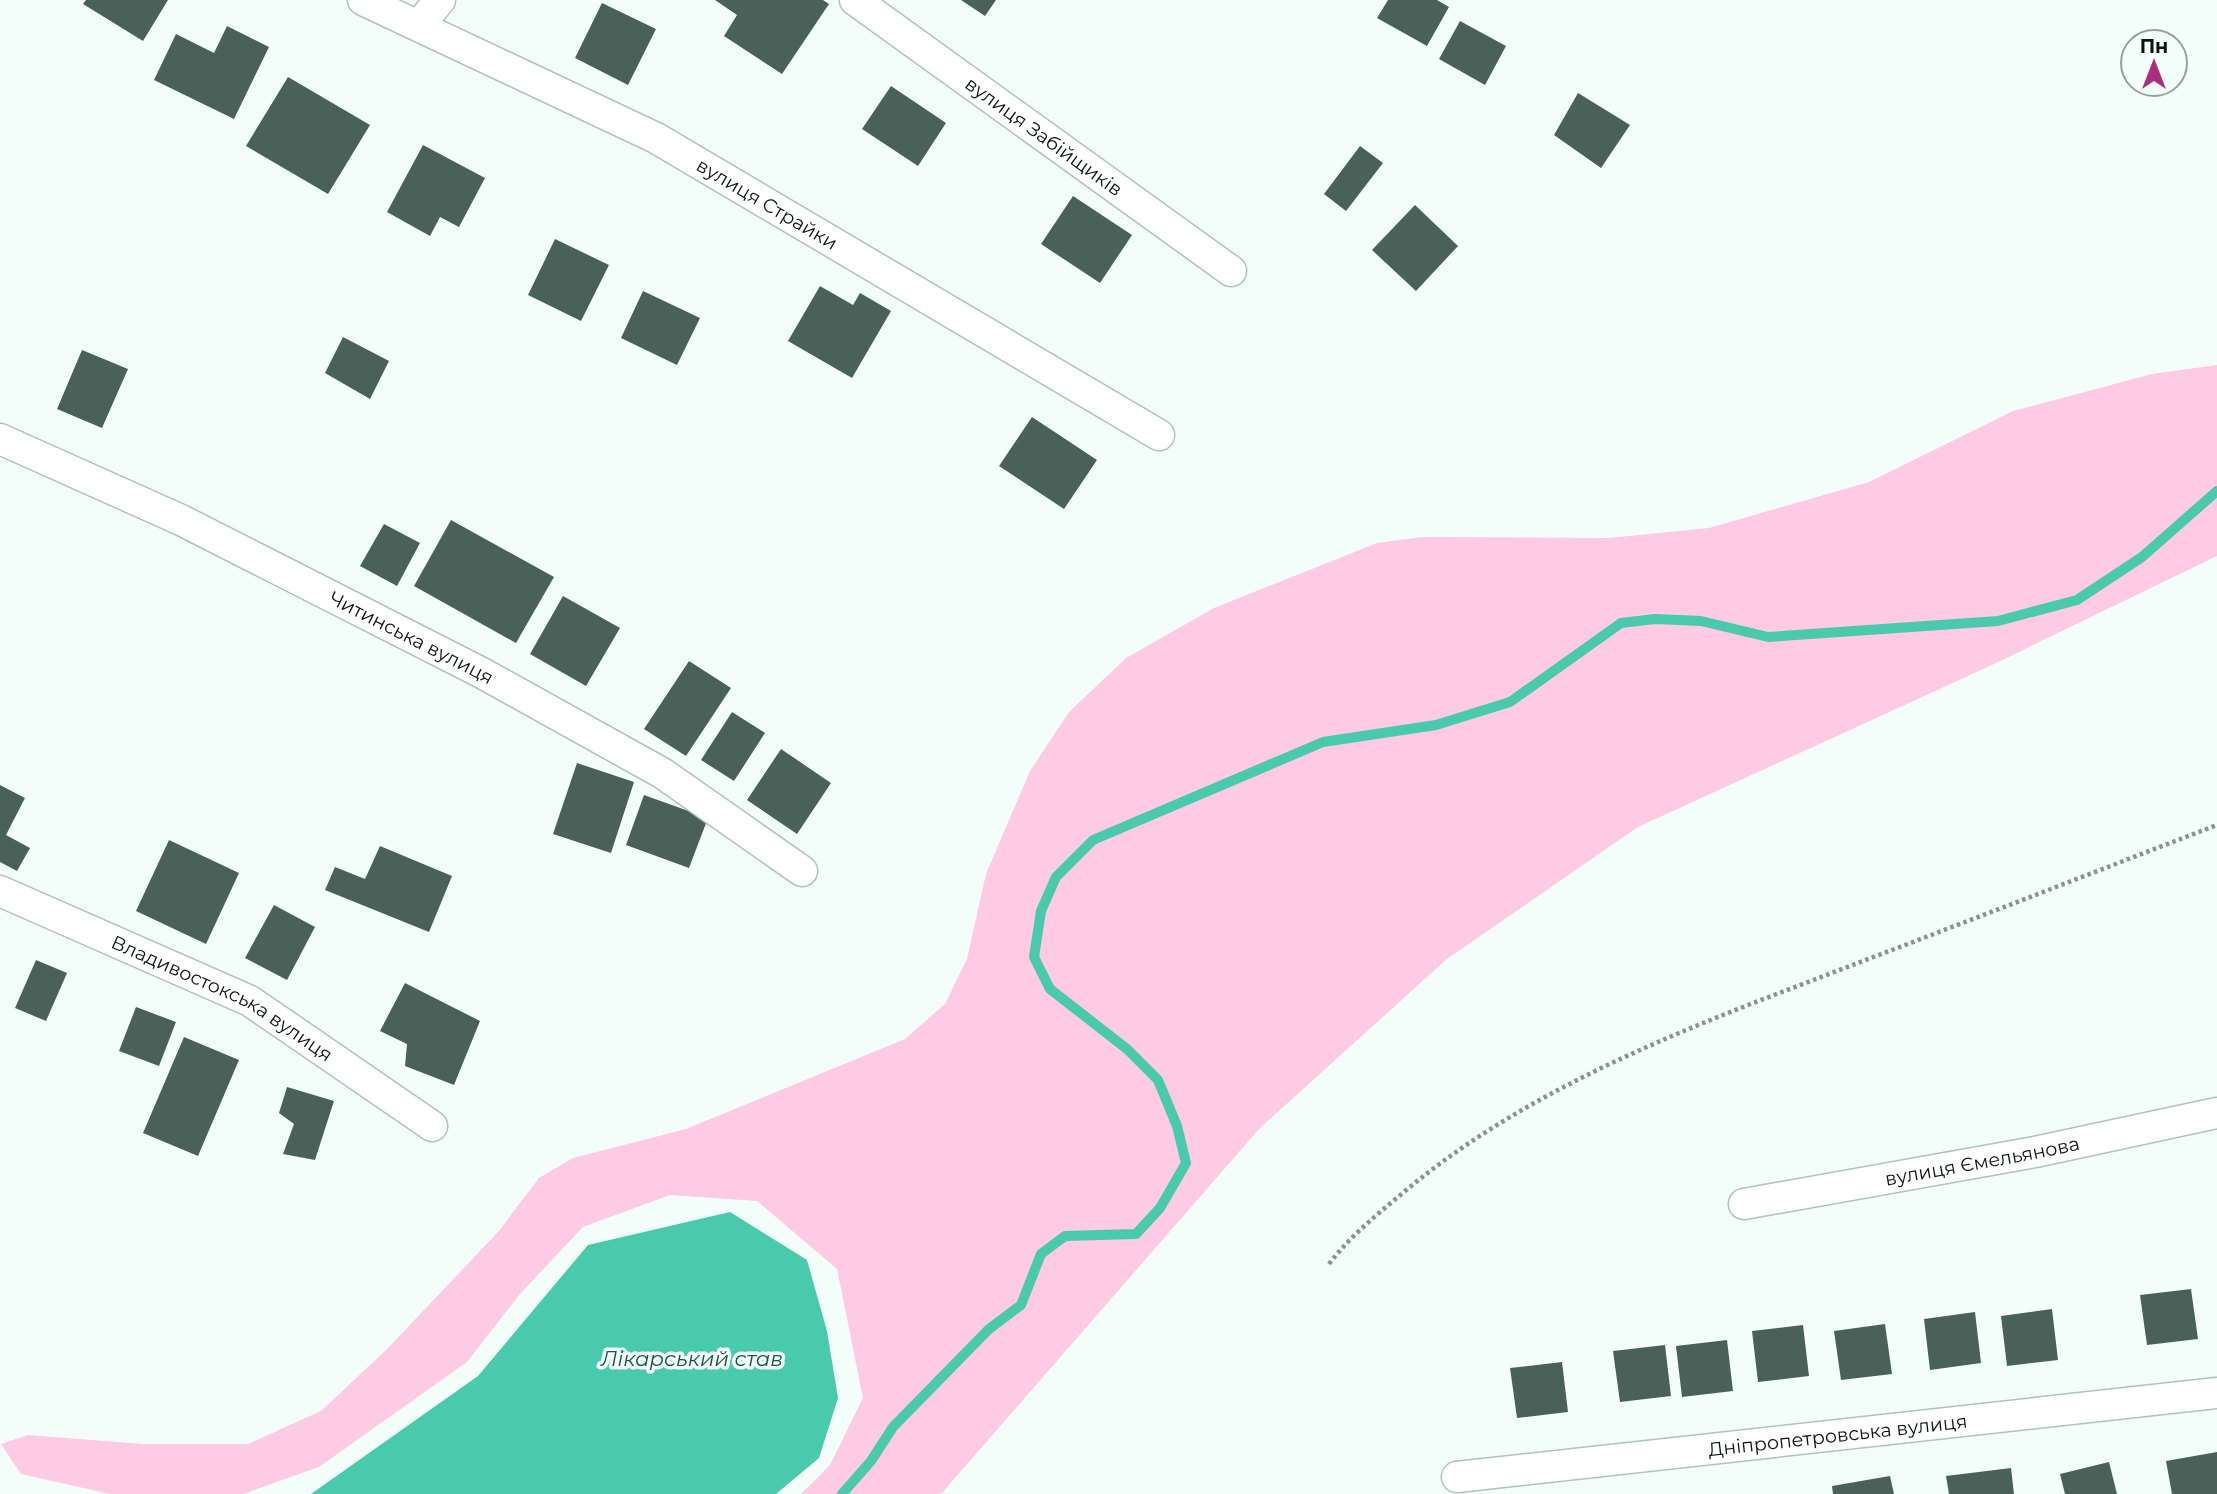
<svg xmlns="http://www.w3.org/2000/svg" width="2217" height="1494" font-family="Montserrat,sans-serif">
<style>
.green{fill:#fecae4}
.water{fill:#49caad}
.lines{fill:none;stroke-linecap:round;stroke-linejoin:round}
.stream{stroke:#49caad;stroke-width:10}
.building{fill:#4a615a}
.minor-casing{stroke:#abc4bc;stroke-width:33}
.path{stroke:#88928f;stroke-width:4.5;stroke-dasharray:3.5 3.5;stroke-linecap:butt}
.minor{stroke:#fff;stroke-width:30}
.labels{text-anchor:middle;stroke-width:7;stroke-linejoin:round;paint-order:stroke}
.street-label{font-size:19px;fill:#0a1311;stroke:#f3fefa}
.water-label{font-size:21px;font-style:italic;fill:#1e5347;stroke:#f3fefa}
</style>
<rect width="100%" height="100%" fill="#f3fefa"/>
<!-- green -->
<path class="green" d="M2217 365V556L1992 665 1638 827 1447 959 1260 1128 941 1494H801L830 1465 863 1398 837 1269 757 1201 670 1195 583 1227 520 1294 467 1362 319 1467 243 1494H110L21 1474 1 1444 28 1435 143 1444H248L321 1411 387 1349 498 1232 539 1178 573 1158 686 1129 905 1039 945 1004 967 959 986 874 1030 771 1069 712 1126 658 1214 608 1377 543 1422 537 1609 538 1709 528 1869 482 2013 411 2152 374Z"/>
<!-- water -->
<path class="water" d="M730 1212 807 1260 827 1331 838 1398 819 1458 776 1494H311L478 1376 588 1245Z"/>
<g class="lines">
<!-- stream -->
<path class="stream" d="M842 1494 871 1461 893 1427 989 1329 1021 1305 1041 1254 1065 1236 1136 1234 1160 1208 1186 1163 1177 1126 1158 1080 1127 1049 1050 989 1034 957 1041 911 1056 877 1093 840 1323 742 1436 725 1510 702 1621 623 1655 619 1701 621 1768 637 1998 621 2077 600 2142 557 2217 491"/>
</g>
<!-- building -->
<path class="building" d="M86 0H168L143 41 83 4Z
M715 0H823L829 4 782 74 724 36 737 15Z
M961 0H996L985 16Z
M1388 0H1437L1449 7 1427 46 1377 18Z
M602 3 656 29 628 85 575 58Z
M1460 21 1506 46 1485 85 1439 59Z
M227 26 269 47 234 119 154 80 176 34 214 53Z
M288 77 370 125 328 194 246 146Z
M891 86 946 123 918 166 862 129Z
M1578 93 1630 125 1601 168 1554 135Z
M423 145 485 178 459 227 440 217 430 236 387 212Z
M1360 146 1383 163 1346 211 1324 194Z
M1073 196 1132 235 1100 283 1041 244Z
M1415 205 1458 246 1416 291 1372 250Z
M555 239 609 265 581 321 528 295Z
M820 286 853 305 860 293 891 311 852 378 788 341Z
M643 291 700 318 677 365 621 338Z
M343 337 389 361 370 399 325 373Z
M82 350 128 369 102 428 57 409Z
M1032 417 1097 460 1064 509 999 466Z
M451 520 554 577 516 643 414 586Z
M384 524 420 543 397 586 360 566Z
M563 596 620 628 586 686 530 654Z
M689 661 731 688 686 756 644 729Z
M732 712 765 733 734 781 701 760Z
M781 749 831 783 797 834 747 800Z
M577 763 634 782 611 853 553 834Z
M0 785 25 798 6 835 30 848 17 871 0 862Z
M644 795 708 818 689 868 626 845Z
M169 840 239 873 206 944 136 911Z
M380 846 452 876 429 932 325 890 335 867 365 879Z
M274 905 315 927 287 980 245 958Z
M36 960 67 973 46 1021 15 1008Z
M405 983 480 1021 454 1085 405 1066 407 1044 380 1031Z
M136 1007 176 1022 159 1066 119 1051Z
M184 1037 239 1060 198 1156 143 1133Z
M287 1087 334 1101 315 1160 283 1154 294 1124 279 1113Z
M2191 1289 2198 1339 2147 1345 2140 1295Z
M2052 1309 2058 1360 2007 1366 2001 1316Z
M1975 1312 1981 1363 1930 1370 1924 1319Z
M1885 1324 1892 1374 1841 1380 1834 1331Z
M1803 1325 1809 1376 1758 1382 1752 1331Z
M1727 1340 1733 1391 1682 1397 1676 1346Z
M1665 1345 1671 1396 1620 1402 1613 1351Z
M1562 1362 1568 1412 1517 1418 1510 1368Z
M2217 1452V1494H2172L2166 1461Z
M2109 1462 2117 1494H2065L2060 1474Z
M2011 1468 2014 1494H1949L1946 1476Z
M1890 1476 1894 1494H1833L1832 1486Z"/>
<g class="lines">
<defs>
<g id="minor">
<path id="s1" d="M363 0 656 138 1159 435"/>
<path id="s2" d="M855 0 1231 271"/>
<path d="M419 25 440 0"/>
<path id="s3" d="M0 439 181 520 482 673 662 773 802 871"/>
<path id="s4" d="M0 891 250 1001 432 1126"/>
<path id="s5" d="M1744 1204 2035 1152 2217 1113"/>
<path id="s6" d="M1457 1477 2217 1393"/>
</g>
</defs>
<!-- minor casing -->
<use href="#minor" class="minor-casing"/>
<!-- path -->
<path class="path" d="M1329 1264C1351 1235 1378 1214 1405 1191 1541 1078 1709 1020 1871 958 1987 914 2102 869 2217 825"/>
<!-- minor -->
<use href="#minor" class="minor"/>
</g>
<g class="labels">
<!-- street labels -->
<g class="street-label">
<text dy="7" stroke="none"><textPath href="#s2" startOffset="233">вулиця Забійщиків</textPath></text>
<text dy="7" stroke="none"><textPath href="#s1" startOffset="453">вулиця Страйки</textPath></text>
<text dy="7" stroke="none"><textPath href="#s3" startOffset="457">Читинська вулиця</textPath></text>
<text dy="7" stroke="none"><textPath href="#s4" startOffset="247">Владивостокська вулиця</textPath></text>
<text dy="7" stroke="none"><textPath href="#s5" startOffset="242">вулиця Ємельянова</textPath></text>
<text dy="7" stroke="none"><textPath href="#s6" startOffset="383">Дніпропетровська вулиця</textPath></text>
</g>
<!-- water labels -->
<g class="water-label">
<text x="692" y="1366">Лікарський став</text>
</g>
</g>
<!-- north arrow -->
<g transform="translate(2154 63)"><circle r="33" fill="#f3fefa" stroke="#96a09d" stroke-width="2"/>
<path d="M0-5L12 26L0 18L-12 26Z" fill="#ac2d7c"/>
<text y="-10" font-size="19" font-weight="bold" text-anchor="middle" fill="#0a1311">Пн</text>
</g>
</svg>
